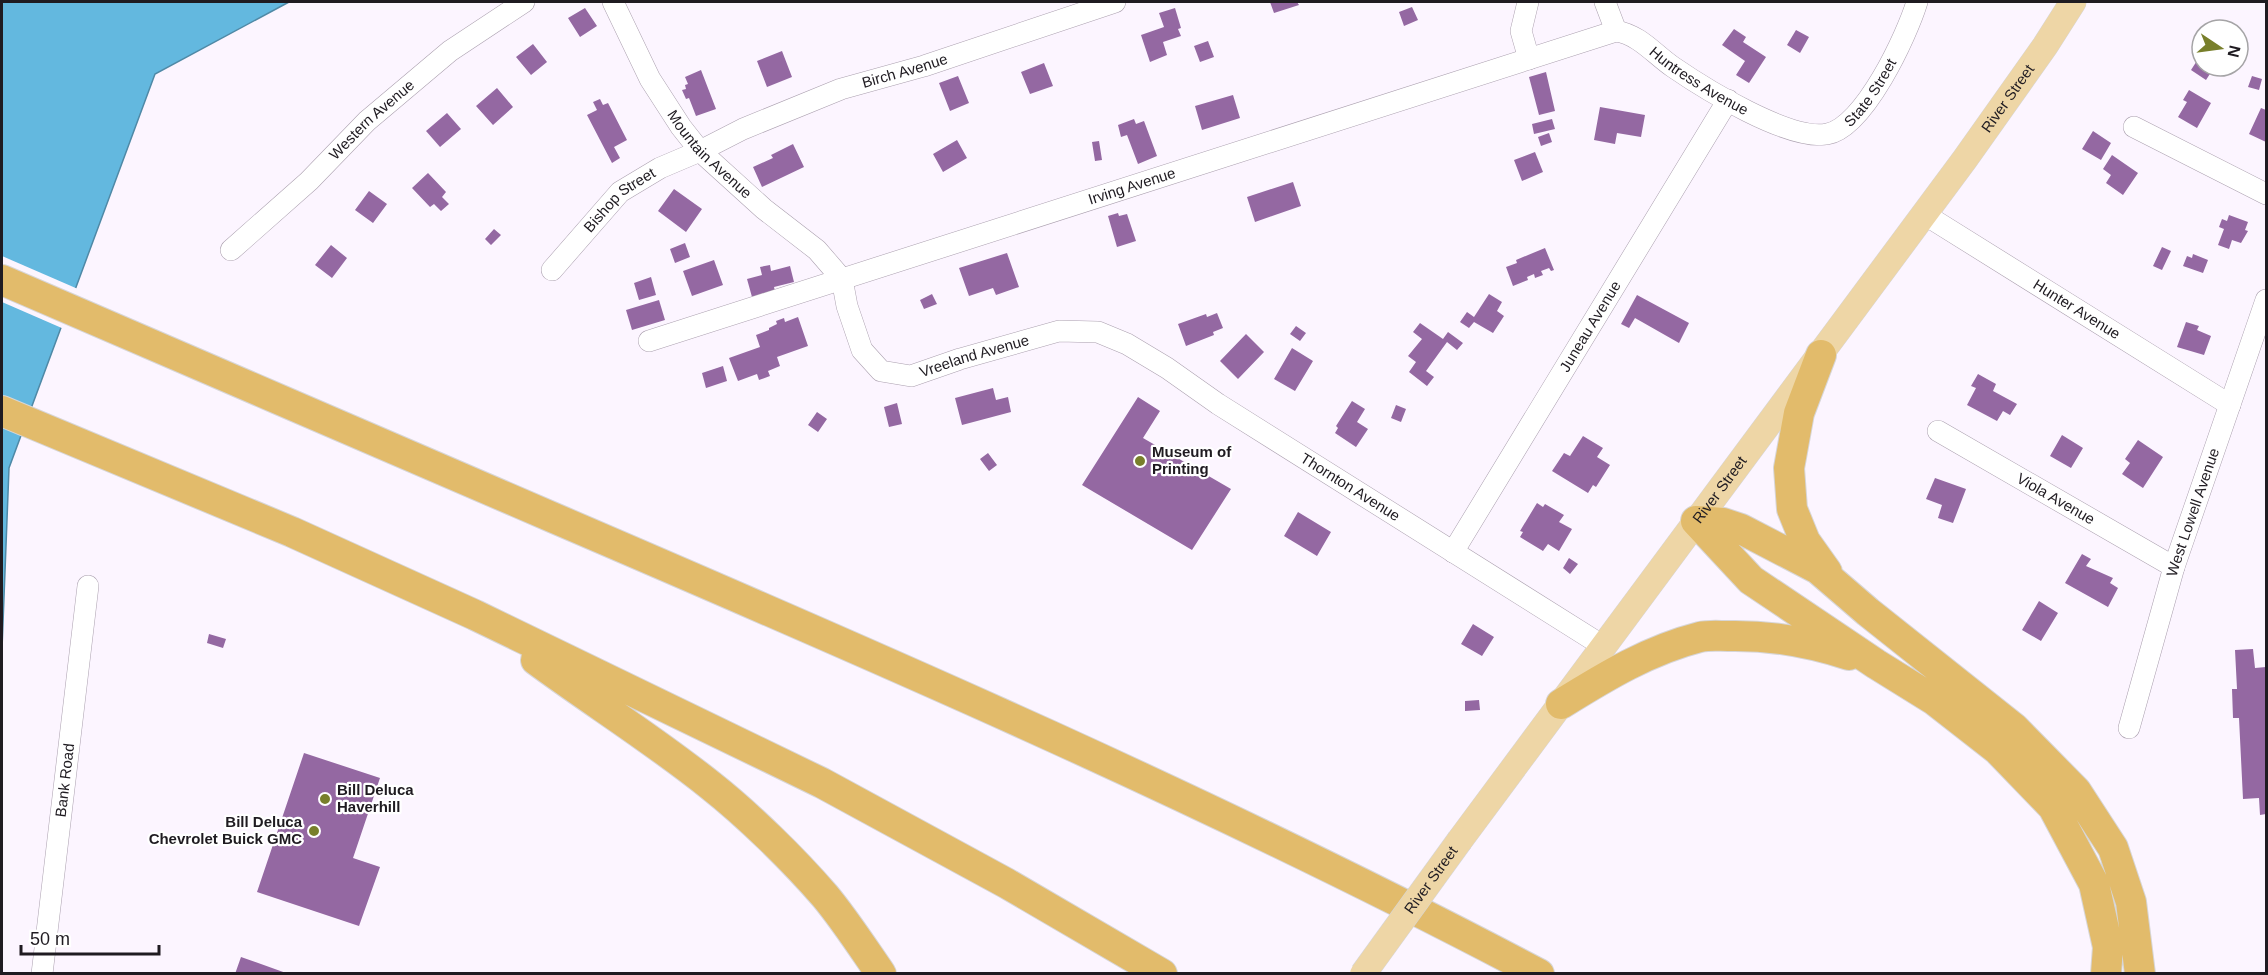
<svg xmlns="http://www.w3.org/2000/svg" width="2268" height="975" font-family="Arial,sans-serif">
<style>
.water{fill:#63b8df;stroke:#4f89a6;stroke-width:1.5}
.pier{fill:#fcf5ff}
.building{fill:#9468a2}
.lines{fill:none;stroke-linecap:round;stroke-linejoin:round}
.minor-casing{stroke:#aba0af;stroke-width:22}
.major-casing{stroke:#d7d6d7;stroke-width:27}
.highway-casing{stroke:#d7d6d7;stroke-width:32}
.minor{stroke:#fff;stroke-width:21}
.major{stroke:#eed6a6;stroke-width:26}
.highway{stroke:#e2bb6b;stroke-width:30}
.major-bridge-casing{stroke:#d7d6d7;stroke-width:27;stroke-linecap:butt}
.major-bridge{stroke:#eed6a6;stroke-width:26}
.poi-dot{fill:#787f2b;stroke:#fff;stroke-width:2}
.labels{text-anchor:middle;stroke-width:4.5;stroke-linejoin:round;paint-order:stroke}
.street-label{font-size:15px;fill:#1f1b21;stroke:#fff}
.poi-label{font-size:15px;font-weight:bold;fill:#1f1b21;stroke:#fff;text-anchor:start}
</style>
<rect width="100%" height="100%" fill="#fcf5ff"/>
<!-- water -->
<path class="water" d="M2 2H289L155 74 9 468 2 649Z"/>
<!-- pier -->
<path class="pier" d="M2 256 78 289 64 329 2 302Z"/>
<!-- building -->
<path class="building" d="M1270 2H1297L1299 5 1274 13Z
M1412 7 1418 20 1404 26 1399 12Z
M585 8 597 26 580 37 568 18Z
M1175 8 1181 28 1178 29 1181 36 1163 42 1167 55 1150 62 1141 35 1164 27 1159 13Z
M1734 29 1746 37 1743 42 1766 57 1749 83 1736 75 1745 61 1722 45Z
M1796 30 1809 37 1800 53 1787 45Z
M1208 41 1214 57 1200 62 1194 46Z
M533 44 547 62 531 75 516 57Z
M782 51 792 77 767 87 757 61Z
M2202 53V66H2215L2206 80 2191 70Z
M1044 63 1053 86 1030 94 1021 72Z
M701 70 716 109 696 116 689 98 686 99 682 90 686 89 685 85 688 84 685 77Z
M1546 72 1555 111 1539 115 1529 77Z
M958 76 969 103 950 111 939 83Z
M2252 76 2262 79 2259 90 2248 87Z
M497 88 513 107 493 125 476 106Z
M2189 90 2211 103 2197 128 2178 117 2187 102 2183 100Z
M1233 95 1240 118 1202 130 1195 106Z
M600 99 603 105 608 103 627 140 614 147 620 158 612 163 587 115 597 110 593 102Z
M1600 107 1645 115 1641 137 1617 133 1615 144 1594 140Z
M2261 108 2266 110V142L2249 134Z
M447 113 461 129 440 147 426 131Z
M1134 119 1136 124 1144 121 1157 156 1138 164 1127 135 1121 137 1118 125Z
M1552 119 1555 129 1534 134 1532 124Z
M2093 131 2111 143 2101 160 2082 149Z
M1549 133 1552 142 1541 146 1538 137Z
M957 140 967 158 943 172 933 154Z
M1099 141 1102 160 1095 161 1092 142Z
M793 144 804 167 762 187 753 167 773 158 771 155Z
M1535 152 1543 172 1522 181 1514 160Z
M2112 155 2138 173 2123 195 2106 183 2111 175 2103 169Z
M428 173 446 192 442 197 449 204 441 211 434 204 430 207 412 188Z
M1293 182 1301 206 1255 222 1247 197Z
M674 189 702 209 686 232 658 211Z
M369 191 387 204 373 223 355 210Z
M1118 213 1119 216 1127 214 1136 241 1117 247 1108 216Z
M2229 215 2248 222 2245 230 2248 231 2241 243 2232 240 2229 249 2218 245 2224 229 2219 227 2222 219 2227 221Z
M494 229 501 235 491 245 485 239Z
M685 243 690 257 675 263 670 249Z
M331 245 347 258 332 278 315 265Z
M2162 247 2171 251 2162 270 2153 266Z
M1545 248 1554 270 1551 271 1549 268 1541 271 1543 275 1535 278 1534 274 1527 277 1528 280 1513 286 1506 267 1517 263 1516 260Z
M1007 253 1019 287 996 295 993 288 969 296 959 268Z
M2193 254 2208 260 2203 273 2183 266 2187 256 2192 258Z
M714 260 723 285 692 296 683 271Z
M770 265 771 271 790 266 794 282 774 287 775 291 752 297 747 279 762 275 760 267Z
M651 277 656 295 639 300 634 283Z
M932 294 937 304 924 309 920 300Z
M1489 294 1502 302 1497 311 1504 316 1493 333 1474 322 1469 328 1460 322 1467 312 1474 317Z
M1637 295 1689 323 1679 343 1635 318 1629 328 1621 324Z
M659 300 665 320 632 330 626 310Z
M1217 313 1223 328 1213 332 1214 335 1186 346 1178 324 1206 314 1207 317Z
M798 317 808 346 777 357 780 366 768 371 770 376 759 380 757 374 738 381 729 358 760 347 756 335 769 330V328L777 324 776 321 784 318 785 322Z
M2186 322 2199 326 2197 330 2211 336 2204 355 2177 347Z
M1420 323 1443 339 1448 332 1463 343 1457 350 1447 342 1426 371 1434 377 1427 386 1409 372 1416 362 1408 356 1422 339 1413 332Z
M1296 326 1306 333 1300 341 1290 334Z
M1246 334 1264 352 1238 379 1220 361Z
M1292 348 1313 361 1295 391 1274 379Z
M723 366 727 381 706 388 702 373Z
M1978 374 1996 384 1993 391 2017 404 2010 415 2003 411 1997 421 1967 405 1976 388 1971 386Z
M993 388 996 400 1008 397 1011 412 962 425 955 398Z
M1138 397 1160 411 1143 438 1231 489 1192 550 1082 485Z
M1352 401 1365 409 1357 422 1368 429 1356 447 1335 433 1338 428 1336 426Z
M897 403 902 424 889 427 884 407Z
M1396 405 1406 409 1401 422 1391 418Z
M817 412 827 419 818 432 808 425Z
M2062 435 2083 448 2071 468 2050 456Z
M1583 436 1603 448 1597 457 1610 465 1596 487 1593 485 1588 493 1552 471 1564 453 1570 456Z
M2138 440 2163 457 2143 488 2122 474 2130 463 2125 459Z
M988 453 997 465 989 471 980 459Z
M1935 478 1966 489 1953 523 1938 518 1942 505 1926 499Z
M1537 503 1543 507 1545 504 1564 515 1559 522 1572 529 1559 551 1548 544 1543 551 1520 537 1523 532 1520 531Z
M1298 512 1331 532 1317 556 1284 536Z
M2082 554 2091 559 2086 566 2113 578 2110 583 2118 588 2108 607 2065 583Z
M1569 558 1578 564 1570 574 1563 568Z
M2039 601 2058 613 2041 641 2022 630Z
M1473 624 1494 637 1482 656 1461 644Z
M209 634 226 639 223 648 207 643Z
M2253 649 2255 668 2266 667V814L2260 815 2259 798 2243 799 2239 718H2233L2232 689H2237L2235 650Z
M1479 700 1480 710 1465 711V701Z
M304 753 380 778 353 858 380 867 359 926 257 892Z
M241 957 286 973V974H235Z"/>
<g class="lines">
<defs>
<g id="minor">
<path id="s1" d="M613 2 650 79 681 127 700 151 764 209 817 250 842 279 847 306 862 350 881 371 911 376 960 359 1059 331 1098 332 1127 344 1167 368 1218 404 1603 646"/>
<path d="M1528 2 1521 31 1529 59"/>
<path d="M1605 2 1616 31"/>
<path d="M2134 127 2266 194"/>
<path id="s2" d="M1924 214 2230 405"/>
<path id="s3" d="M231 250 309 181 367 121 450 51 524 2"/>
<path id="s4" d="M552 270 620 192 660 168 700 151 743 129 841 89 924 66 1115 2"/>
<path id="s5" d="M649 341 1616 31C1640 35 1654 54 1673 67 1705 89 1789 141 1827 134 1864 128 1907 35 1917 2"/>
<path id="s6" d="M1938 431 2174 567"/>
<path id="s7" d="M1453 552 1728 100"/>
<path id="s8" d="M2129 728 2174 567 2266 300"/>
<path id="s9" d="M42 974 88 586"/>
</g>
<g id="major">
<path id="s10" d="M1460 840 1965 159 2045 46 2073 2"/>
</g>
<path id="highway" d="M2 280C186 359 370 439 554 518 887 661 1219 805 1539 974
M1821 355 1799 413 1789 468 1792 509 1805 541 1827 572
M2 411 292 532 475 615 822 783 1006 883 1162 974
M1696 521 1723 523 1741 529 1818 569 1868 612 2014 728 2076 791 2113 848 2131 902 2140 974
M1696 521 1751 580 1876 664 1934 700 1998 750 2053 807 2094 884 2108 947 2106 974
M536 660C593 702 654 740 710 785 748 815 793 859 825 896 845 920 863 948 881 974
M1561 704C1606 676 1649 650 1700 637 1709 635 1719 636 1728 636 1770 635 1809 642 1849 655"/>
</defs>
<!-- minor casing -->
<use href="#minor" class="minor-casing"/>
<!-- major casing -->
<use href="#major" class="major-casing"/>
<!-- highway casing -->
<use href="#highway" class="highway-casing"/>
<!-- minor -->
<use href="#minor" class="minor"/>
<!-- major -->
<use href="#major" class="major"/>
<!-- highway -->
<use href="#highway" class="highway"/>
<defs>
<g id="major-bridge">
<path id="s11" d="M1363 974 1460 840"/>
</g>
</defs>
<!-- major-bridge casing -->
<use href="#major-bridge" class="major-bridge-casing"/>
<!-- major-bridge -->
<use href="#major-bridge" class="major-bridge"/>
</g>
<!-- markers -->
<g class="poi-dot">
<circle cx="1140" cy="461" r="6"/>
<circle cx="325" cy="799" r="6"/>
<circle cx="314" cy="831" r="6"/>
</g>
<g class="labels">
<!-- street labels -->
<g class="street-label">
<text dy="5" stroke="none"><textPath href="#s4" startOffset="414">Birch Avenue</textPath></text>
<text dy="5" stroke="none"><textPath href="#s5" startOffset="1113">Huntress Avenue</textPath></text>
<text dy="5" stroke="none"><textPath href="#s5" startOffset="1316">State Street</textPath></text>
<text dy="5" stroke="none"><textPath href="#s10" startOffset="922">River Street</textPath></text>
<text dy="5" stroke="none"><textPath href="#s3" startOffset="192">Western Avenue</textPath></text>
<text dy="5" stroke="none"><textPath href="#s1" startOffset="182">Mountain Avenue</textPath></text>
<text dy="5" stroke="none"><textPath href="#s5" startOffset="507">Irving Avenue</textPath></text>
<text dy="5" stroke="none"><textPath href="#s4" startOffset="98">Bishop Street</textPath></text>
<text dy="5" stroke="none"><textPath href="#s2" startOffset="180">Hunter Avenue</textPath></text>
<text dy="5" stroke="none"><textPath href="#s7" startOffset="264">Juneau Avenue</textPath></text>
<text dy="5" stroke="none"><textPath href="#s1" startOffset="564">Vreeland Avenue</textPath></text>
<text dy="5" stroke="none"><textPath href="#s1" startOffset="988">Thornton Avenue</textPath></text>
<text dy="5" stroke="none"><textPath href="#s10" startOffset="436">River Street</textPath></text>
<text dy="5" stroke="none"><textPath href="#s6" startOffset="136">Viola Avenue</textPath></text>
<text dy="5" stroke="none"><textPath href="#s8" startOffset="225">West Lowell Avenue</textPath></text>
<text dy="5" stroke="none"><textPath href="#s9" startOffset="195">Bank Road</textPath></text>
<text dy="5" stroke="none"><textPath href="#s11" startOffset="116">River Street</textPath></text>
</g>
<!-- poi labels -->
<g class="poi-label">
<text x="1152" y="457">Museum of<tspan x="1152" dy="17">Printing</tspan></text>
<text x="337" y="795">Bill Deluca<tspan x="337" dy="17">Haverhill</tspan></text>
<text x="302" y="827" text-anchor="end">Bill Deluca<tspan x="302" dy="17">Chevrolet Buick GMC</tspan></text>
</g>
</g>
<!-- border -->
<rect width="2268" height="975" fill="none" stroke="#1f1b21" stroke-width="6"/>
<!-- north arrow -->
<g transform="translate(2220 48) rotate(103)"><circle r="28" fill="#ffffff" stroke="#a5a4a6" stroke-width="1.5"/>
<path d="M0-4.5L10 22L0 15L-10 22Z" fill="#787f2b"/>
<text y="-9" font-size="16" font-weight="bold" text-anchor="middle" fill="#1f1b21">N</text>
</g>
<!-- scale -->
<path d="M21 945v9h138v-9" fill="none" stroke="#1f1b21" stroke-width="3"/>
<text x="30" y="945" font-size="18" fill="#1f1b21" stroke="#ffffff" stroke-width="4.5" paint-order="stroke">50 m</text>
</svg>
